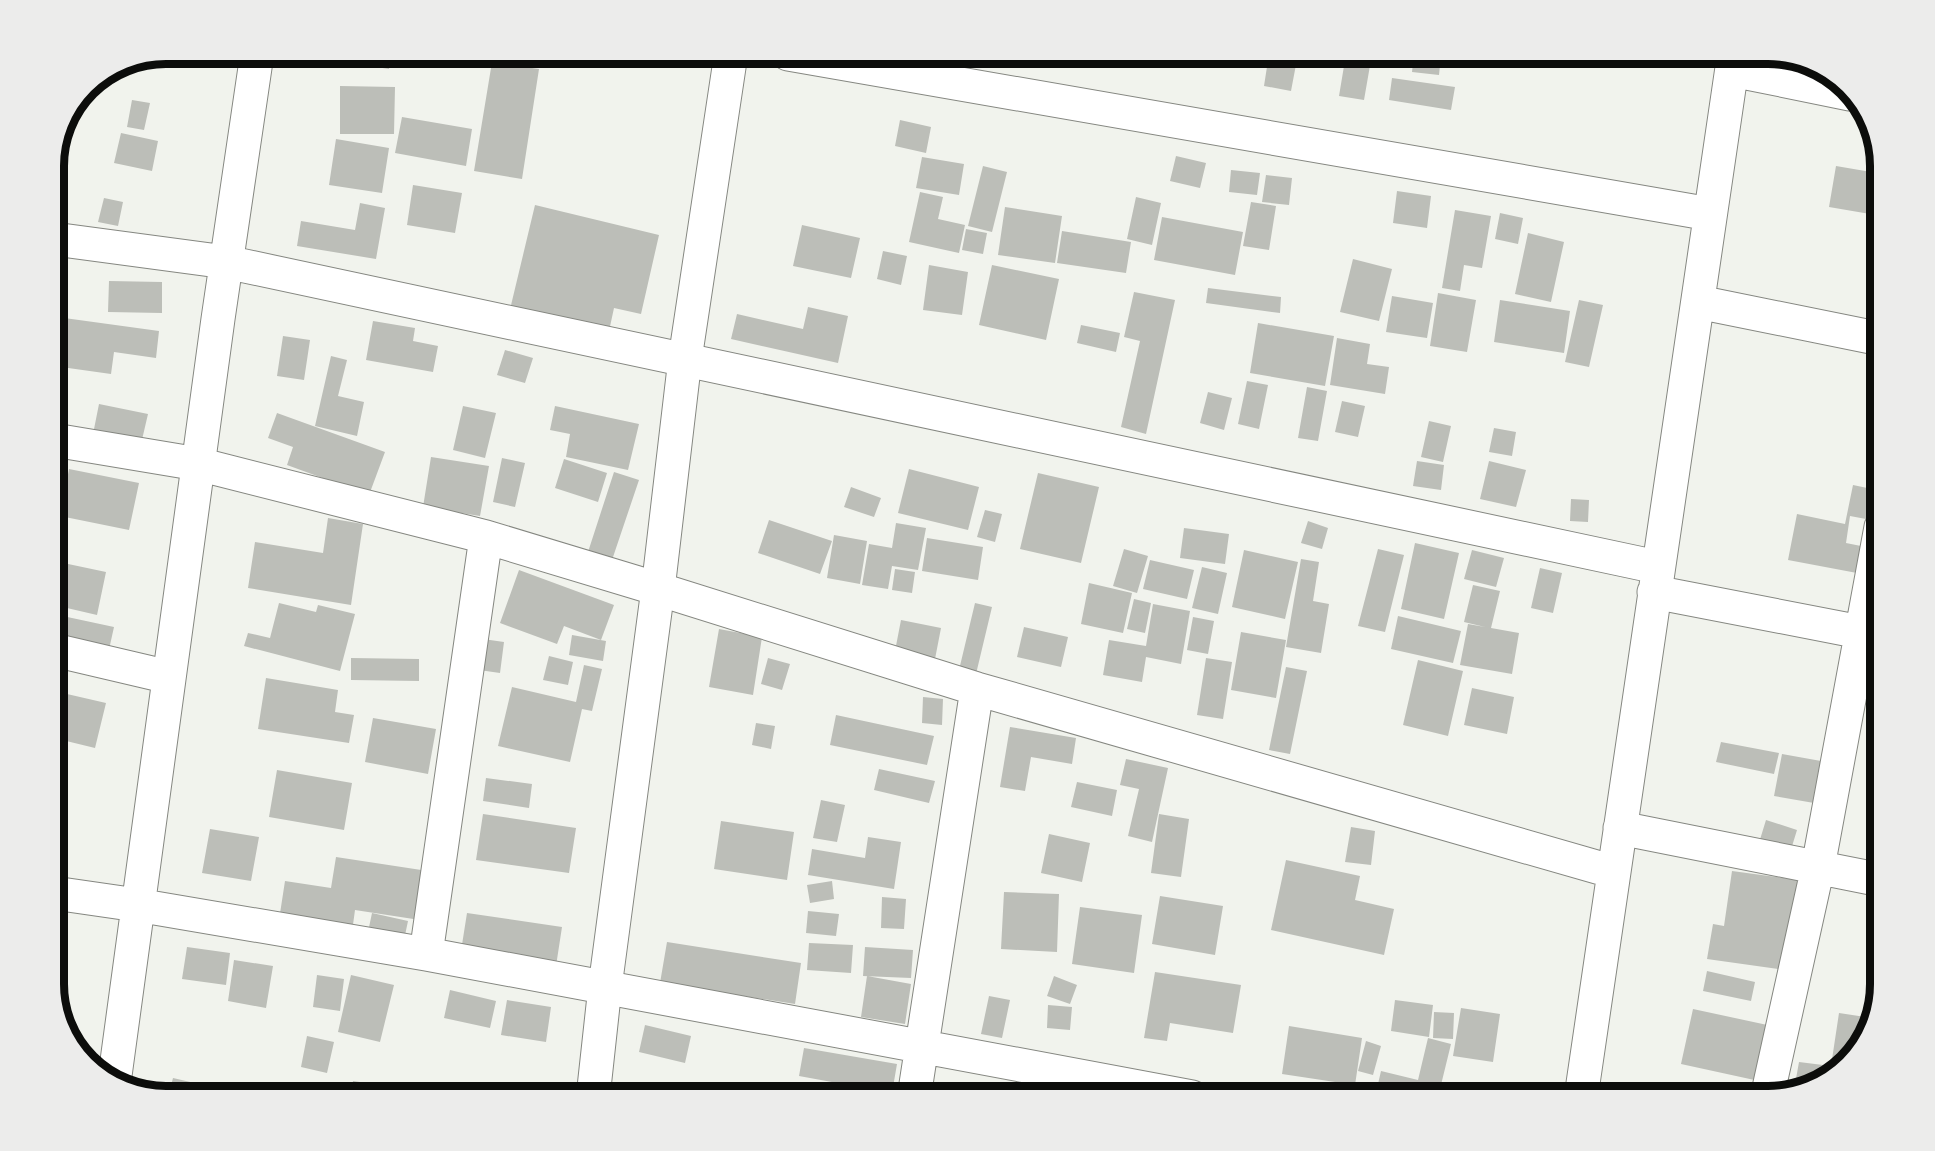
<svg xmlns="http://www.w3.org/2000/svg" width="1935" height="1151" font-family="'Sofia Sans Condensed',sans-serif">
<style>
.building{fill:#bcbeb8}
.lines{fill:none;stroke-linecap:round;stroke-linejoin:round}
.minor-casing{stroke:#858781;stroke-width:35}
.major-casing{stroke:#858781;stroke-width:35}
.minor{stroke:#fff;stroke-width:33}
.major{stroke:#fff;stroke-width:33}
.rim{fill:none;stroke:#0c0d0b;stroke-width:8}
</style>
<rect width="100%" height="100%" fill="#f1f3ed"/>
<!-- building -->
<path class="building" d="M324 54H392L389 69 323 59Z
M1140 54H1186L1183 67 1139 57Z
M1269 54H1298L1291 91 1264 86Z
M1346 54H1372L1364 100 1339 96Z
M1414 54 1441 56 1439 75 1412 72Z
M492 62 539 69 522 179 474 171Z
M1392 78 1455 87 1451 110 1389 100Z
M340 86 395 87 394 134H340Z
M132 100 150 103 144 130 127 127Z
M402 117 472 129 466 166 395 153Z
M900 120 931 127 926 153 895 146Z
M121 133 158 141 152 171 114 163Z
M336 139 389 148 382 193 329 185Z
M1176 156 1206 163 1200 188 1170 181Z
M922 157 964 164 959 195 916 188Z
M983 166 1007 172 992 232 968 226Z
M1836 166 1877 173 1870 214 1829 207Z
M1231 170 1260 173 1257 195 1229 192Z
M1266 175 1292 178 1289 205 1262 202Z
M413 185 462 193 455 233 407 225Z
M1397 191 1431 196 1427 228 1393 223Z
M920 192 943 197 938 219 965 225 959 253 909 242Z
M1136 197 1161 203 1152 245 1127 239Z
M104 198 123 202 118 226 98 222Z
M1251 202 1276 206 1269 250 1243 246Z
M360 203 385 208 376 259 297 246 301 221 355 230Z
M535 205 659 235 641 314 614 308 606 345 507 322Z
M1005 207 1062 216 1055 263 998 255Z
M1455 210 1491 216 1482 268 1464 265 1460 291 1442 288Z
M1500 213 1523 218 1518 244 1495 239Z
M1162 217 1243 232 1235 275 1154 260Z
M802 225 860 238 851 278 793 266Z
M966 229 987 233 983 254 962 250Z
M1062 231 1131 242 1126 273 1057 263Z
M1528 233 1564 242 1551 302 1515 294Z
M883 251 907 256 901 285 877 279Z
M1353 259 1392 269 1379 321 1340 312Z
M929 265 968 272 962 315 923 310Z
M992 265 1059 279 1046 340 979 325Z
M109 281 162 282V313L108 312Z
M1208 288 1281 297 1280 313 1206 303Z
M1134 292 1175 300 1146 434 1121 427 1140 341 1124 337Z
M1438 293 1476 300 1467 352 1430 346Z
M1392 296 1433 303 1427 338 1386 332Z
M1500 300 1570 311 1564 353 1494 342Z
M1579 300 1603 305 1589 367 1565 362Z
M808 307 848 316 838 363 731 339 737 314 803 329Z
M57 317 159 331 156 358 114 352 111 374 54 366V342Z
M373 321 415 328 413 341 438 346 433 372 366 360Z
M1258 323 1334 336 1325 386 1250 373Z
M1081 325 1120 333 1116 352 1077 343Z
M283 336 310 340 304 380 277 376Z
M1337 338 1370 344 1367 364 1389 367 1385 394 1330 385Z
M505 350 533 358 525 383 497 375Z
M331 356 347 360 338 396 364 402 357 436 315 426Z
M1247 381 1268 385 1259 429 1238 424Z
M1307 387 1327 391 1318 441 1298 438Z
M1208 392 1232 398 1224 430 1200 423Z
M1342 401 1365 406 1358 437 1335 432Z
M99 404 148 414 141 444 93 434Z
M463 406 496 413 485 458 453 450Z
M555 406 639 424 628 470 566 457 570 434 550 430Z
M277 413 385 452 369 495 287 465 293 447 268 438Z
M1429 421 1451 426 1443 462 1421 457Z
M1494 428 1516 432 1512 456 1489 452Z
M431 457 489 466 480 516 423 507Z
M502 458 525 463 515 507 493 502Z
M564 459 607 473 598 502 555 488Z
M1417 461 1444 465 1441 490 1413 486Z
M1489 461 1526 470 1516 507 1480 499Z
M69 469 139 483 129 530 60 516Z
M909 469 979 487 968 530 898 513Z
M614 472 639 480 612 560 588 552Z
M1038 473 1099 487 1081 563 1020 549Z
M1853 485 1872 489 1866 519 1850 516 1846 543 1861 546 1857 573 1788 560 1797 514 1845 524Z
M851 487 881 498 874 517 844 507Z
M1571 499 1589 500 1588 522 1570 521Z
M985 510 1002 514 995 542 977 537Z
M328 518 363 524 351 605 248 588 255 542 323 553Z
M769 520 832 541 820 574 758 553Z
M1308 521 1328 528 1322 549 1301 543Z
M896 523 926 528 918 570 892 566 888 589 862 585 869 544 892 548Z
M1184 528 1229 534 1225 564 1180 558Z
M834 535 867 541 860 584 827 578Z
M927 538 983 547 978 580 922 571Z
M1415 543 1459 553 1444 619 1401 609Z
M1124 549 1148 556 1137 593 1113 586Z
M1378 549 1404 555 1385 632 1358 626Z
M1244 550 1298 562 1285 619 1232 607Z
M1472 550 1504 558 1496 587 1464 579Z
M1301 559 1319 562 1313 601 1329 604 1321 653 1286 647Z
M1150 560 1194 570 1187 599 1143 589Z
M54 561 106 572 97 615 54 605Z
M1202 567 1227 573 1218 614 1192 608Z
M1540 568 1562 573 1553 613 1531 608Z
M895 569 915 572 912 593 892 590Z
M519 570 614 605 601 640 564 626 557 644 500 623Z
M1089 583 1132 593 1123 633 1081 624Z
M1473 585 1500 591 1491 628 1519 633 1512 674 1460 665 1468 624 1485 627 1464 622Z
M1134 599 1151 603 1145 633 1127 629Z
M279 603 316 612 318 605 355 614 340 671 244 646 248 633 270 638Z
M975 603 992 607 976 674 959 670Z
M1153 604 1190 611 1181 664 1146 657 1142 682 1103 675 1109 640 1146 646Z
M58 615 114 627 108 654 54 642V629Z
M1398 616 1461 631 1453 663 1391 649Z
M1193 617 1214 621 1208 654 1187 650Z
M901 620 941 628 935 659 895 651Z
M1024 627 1068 637 1061 667 1017 657Z
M719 629 762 637 753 695 709 687Z
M1241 632 1286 640 1276 698 1231 690Z
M572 635 606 641 603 661 569 655Z
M483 639 504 642 500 673 479 670Z
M549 656 573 662 568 685 543 680Z
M351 658 419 659V681L351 680Z
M768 658 790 664 782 690 761 684Z
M1206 658 1232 662 1223 719 1197 715Z
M1418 660 1463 671 1448 736 1403 725Z
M584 665 602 669 592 711 582 709 570 762 498 746 512 687 576 702Z
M1286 667 1307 671 1290 754 1269 750Z
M266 678 338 690 335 712 354 715 349 743 258 729Z
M1472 688 1514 697 1507 734 1464 725Z
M54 691 106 703 95 748 54 738Z
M923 697 943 699 942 725 922 723Z
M836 715 934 736 927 765 830 745Z
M373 718 436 729 428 774 365 762Z
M756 723 775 726 771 749 752 745Z
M1010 727 1076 738 1072 764 1031 757 1025 791 1000 787Z
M1721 742 1779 753 1774 774 1716 762Z
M1782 754 1821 761 1814 803 1774 796Z
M1126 759 1168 768 1152 842 1128 836 1139 789 1120 785Z
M879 769 935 781 929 803 874 790Z
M277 770 352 783 344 830 269 817Z
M486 778 532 784 529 808 483 801Z
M1077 782 1117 790 1112 816 1071 807Z
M1880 796H1881V819H1876Z
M821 800 845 805 837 842 813 838Z
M483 814 576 828 569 873 476 860Z
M1159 814 1189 819 1181 877 1151 873Z
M1766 820 1797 830 1789 856 1758 846Z
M721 821 794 832 787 880 714 869Z
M1351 827 1375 831 1371 865 1345 862Z
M210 829 259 837 251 881 202 873Z
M1049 834 1090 843 1082 882 1041 873Z
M868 837 901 842 894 889 808 875 812 849 865 858Z
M336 857 441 873 433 922 355 910 352 932 279 920 285 881 331 888Z
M1286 860 1360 876 1355 900 1394 909 1384 955 1271 930Z
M1732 871 1799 880 1785 970 1707 959 1713 924 1724 926Z
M832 881 834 899 810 903 807 885Z
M1004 892 1059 894 1057 952 1001 949Z
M1160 896 1223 906 1215 955 1152 944Z
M882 897 906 899 904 929 881 928Z
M1080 907 1142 915 1134 973 1072 964Z
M808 911 839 914 836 936 806 933Z
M372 913 408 921 404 940 368 932Z
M467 913 562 927 556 966 461 951Z
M667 942 801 963 795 1004 660 983Z
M809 943 853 945 851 973 807 970Z
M187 947 230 953 226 985 182 979Z
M865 947 913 950 911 978 863 976Z
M234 960 273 966 266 1008 228 1001Z
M1707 971 1755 982 1751 1001 1703 991Z
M1155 972 1241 985 1233 1033 1170 1023 1167 1041 1144 1038Z
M317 975 344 979 340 1011 313 1007Z
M351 975 394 985 380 1042 338 1032Z
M867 976 911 984 905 1024 861 1017Z
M1054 976 1077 985 1070 1004 1047 996Z
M54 983 61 984 58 1005 54 991Z
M450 990 496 1001 490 1028 444 1018Z
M989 996 1010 1000 1002 1038 981 1034Z
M507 1000 551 1007 546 1042 501 1035Z
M1395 1000 1433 1005 1429 1037 1391 1031Z
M1048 1005 1072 1007 1070 1030 1047 1028Z
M1461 1008 1500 1014 1493 1062 1453 1056Z
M1693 1009 1772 1026 1759 1081 1681 1064Z
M1434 1012 1454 1013 1453 1039 1433 1038Z
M1839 1013 1872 1018 1866 1041 1825 1082 1794 1090 1799 1062 1831 1066Z
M645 1025 691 1036 685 1063 639 1052Z
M1289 1026 1362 1038 1355 1085 1282 1074Z
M307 1036 334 1042 327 1073 301 1067Z
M1428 1038 1451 1044 1440 1089 1414 1083 1410 1097H1375L1381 1071 1418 1080Z
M1366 1041 1381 1046 1373 1075 1358 1071Z
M804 1048 897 1064 892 1093 799 1076Z
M173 1078 238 1093 237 1097H168Z
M353 1081 407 1089 405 1097H351Z
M416 1082 454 1090 453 1097H413Z
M457 1086 490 1093 489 1097H454Z
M537 1089V1097H491V1090Z
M1007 1090 1026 1095 1025 1097H1005Z"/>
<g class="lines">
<defs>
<path id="minor" d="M788 54 1710 214
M1732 70 1850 94
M54 239 226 262 1657 567
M1698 302 1881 339
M54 440 198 464 486 537 658 589 977 689 1614 872
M1654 592 1881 636
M54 650 169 677
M1620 828 1881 880
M54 893 137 905 426 954 1192 1097
M426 954 486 537
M114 1083 218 319 257 54
M914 1097 977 689
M1581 1097 1734 54
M1767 1097 1818 867 1881 527"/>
<path id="major" d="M593 1097 605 987 658 589 685 359 731 54"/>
</defs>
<!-- minor casing -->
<use href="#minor" class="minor-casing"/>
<!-- major casing -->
<use href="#major" class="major-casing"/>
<!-- minor -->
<use href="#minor" class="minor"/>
<!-- major -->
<use href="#major" class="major"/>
</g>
<!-- crop -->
<path d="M0 0H1935V1151H0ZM166 64H1768A102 102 0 0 1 1870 166V984A102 102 0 0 1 1768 1086H166A102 102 0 0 1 64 984V166A102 102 0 0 1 166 64Z" fill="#ececeb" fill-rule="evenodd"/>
<path class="rim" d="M166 64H1768A102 102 0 0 1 1870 166V984A102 102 0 0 1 1768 1086H166A102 102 0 0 1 64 984V166A102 102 0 0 1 166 64Z"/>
</svg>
